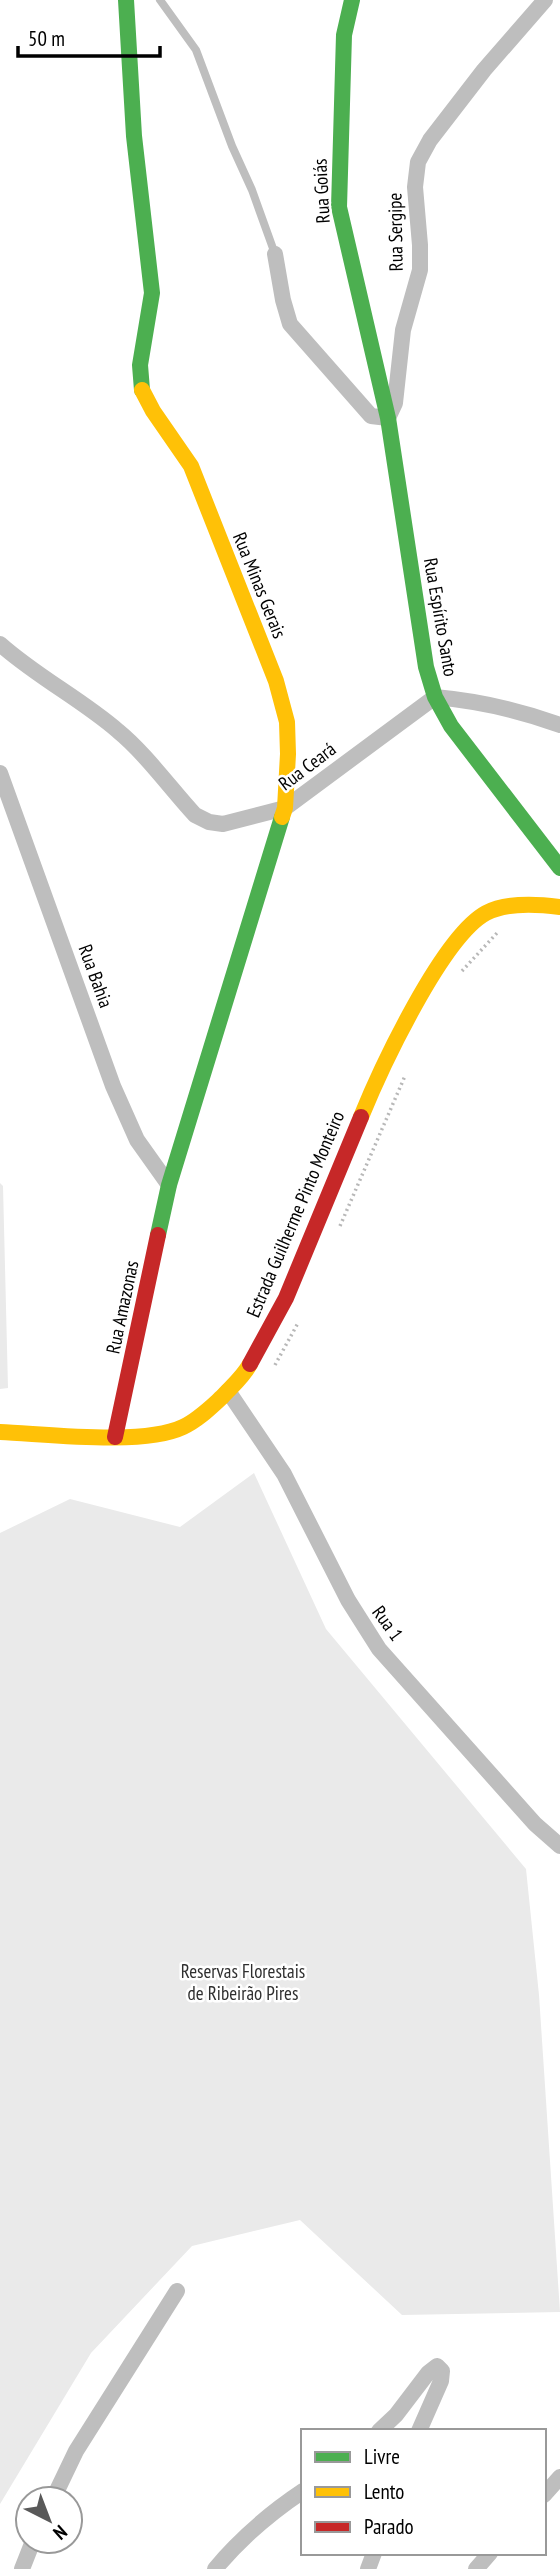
<svg xmlns="http://www.w3.org/2000/svg" width="560" height="2569" font-family="'PT Sans Narrow',sans-serif">
<style>
.green{fill:#eaeaea}
.lines{fill:none;stroke-linecap:round;stroke-linejoin:round}
.path{stroke:#b8b8b8;stroke-width:3.5;stroke-dasharray:2 3.5;stroke-linecap:butt}
.lane{stroke:#bebebe;stroke-width:8}
.street{stroke:#bebebe;stroke-width:16}
.fast{stroke:#4caf50;stroke-width:16}
.slow{stroke:#ffc107;stroke-width:16}
.jam{stroke:#c62828;stroke-width:16}
.labels{text-anchor:middle;stroke-width:5;stroke-linejoin:round;paint-order:stroke}
.street-label{font-size:19px;fill:#000;stroke:#fff}
.park-label{font-size:19px;fill:#2f2f2f;stroke:#fff}
</style>
<rect width="100%" height="100%" fill="#fff"/>
<!-- green -->
<path class="green" d="M0 1183 3 1186 8 1388 0 1389Z
M254 1473 326 1629 526 1869 539 1995 560 2312 402 2315 300 2220 192 2246 91 2353 0 2504V1533L70 1499 180 1527Z"/>
<g class="lines">
<!-- path -->
<path class="path" d="M462 971 497 933
M340 1226 405 1076
M275 1365 298 1323"/>
<!-- lane -->
<path class="lane" d="M160 0 196 50 232 146 252 190 275 254"/>
<!-- street -->
<path class="street" d="M275 254 283 300 290 324 371 416 388 418 395 403 403 330 420 270V245L415 187 418 162 430 140 484 70 545 0
M0 644C37 677 81 699 118 731 145 753 171 789 195 815L209 822 223 824 285 808 435 697C479 701 519 710 560 725
M0 773 113 1086 137 1140 169 1185
M228 1391 284 1474 348 1600 379 1649 535 1824 560 1846
M379 2431 396 2415 428 2373 437 2366 442 2371 441 2381 419 2431
M544 2495 560 2477
M53 2499 76 2451 177 2291
M22 2569 33 2541
M215 2569C240 2539 270 2513 303 2491
M368 2569 374 2553
M476 2569 490 2553"/>
<!-- fast -->
<path class="fast" d="M126 0 134 136 152 293 140 365 142 390
M352 0 344 35 339 207 388 418 426 667 435 697 451 726 560 868
M158 1235 169 1185 282 817"/>
<!-- slow -->
<path class="slow" d="M142 390 153 411 191 466 276 681 287 722 288 754 285 808 282 817
M361 1117C381 1068 442 937 486 913 507 902 538 904 560 907
M0 1432C47 1434 143 1446 183 1427 198 1420 210 1408 222 1397 232 1386 243 1377 250 1364"/>
<!-- jam -->
<path class="jam" d="M250 1364 286 1298 361 1117
M115 1437 158 1235"/>
</g>
<g class="labels">
<!-- street labels -->
<g class="street-label">
<text transform="translate(321 191) rotate(-93)" y="7">Rua Goiás</text>
<text transform="translate(395 232) rotate(-91)" y="7">Rua Sergipe</text>
<text transform="translate(260 585) rotate(68)" y="7">Rua Minas Gerais</text>
<text transform="translate(441 617) rotate(80)" y="7">Rua Espírito Santo</text>
<text transform="translate(307 766) rotate(-37)" y="7">Rua Ceará</text>
<text transform="translate(96 976) rotate(70)" y="7">Rua Bahia</text>
<text transform="translate(295 1214) rotate(-67)" y="7">Estrada Guilherme Pinto Monteiro</text>
<text transform="translate(122 1307) rotate(-78)" y="7">Rua Amazonas</text>
<text transform="translate(388 1623) rotate(54)" y="7">Rua 1</text>
</g>
<!-- park labels -->
<g class="park-label">
<text x="243" y="1978">Reservas Florestais<tspan x="243" dy="22">de Ribeirão Pires</tspan></text>
</g>
</g>
<!-- legend -->
<rect x="301" y="2429" width="245" height="126" fill="#ffffff" stroke="#999999" stroke-width="2"/>
<rect x="315" y="2452" width="35" height="10" fill="#4caf50" stroke="#999999" stroke-width="2"/>
<text x="364" y="2464" font-size="21" fill="#000000">Livre</text>
<rect x="315" y="2487" width="35" height="10" fill="#ffc107" stroke="#999999" stroke-width="2"/>
<text x="364" y="2499" font-size="21" fill="#000000">Lento</text>
<rect x="315" y="2522" width="35" height="10" fill="#c62828" stroke="#999999" stroke-width="2"/>
<text x="364" y="2534" font-size="21" fill="#000000">Parado</text>
<!-- north arrow -->
<g transform="translate(49 2520) rotate(138)"><circle r="33" fill="#ffffff" stroke="#999999" stroke-width="2"/>
<path d="M0-5L12 26L0 18L-12 26Z" fill="#595959"/>
<text y="-10" font-size="19" font-weight="bold" text-anchor="middle" fill="#000000">N</text>
</g>
<!-- scale -->
<path d="M18 46v10h142v-10" fill="none" stroke="#000000" stroke-width="3.5"/>
<text x="28" y="46" font-size="21" fill="#000000" stroke="#ffffff" stroke-width="5" paint-order="stroke">50 m</text>
</svg>
